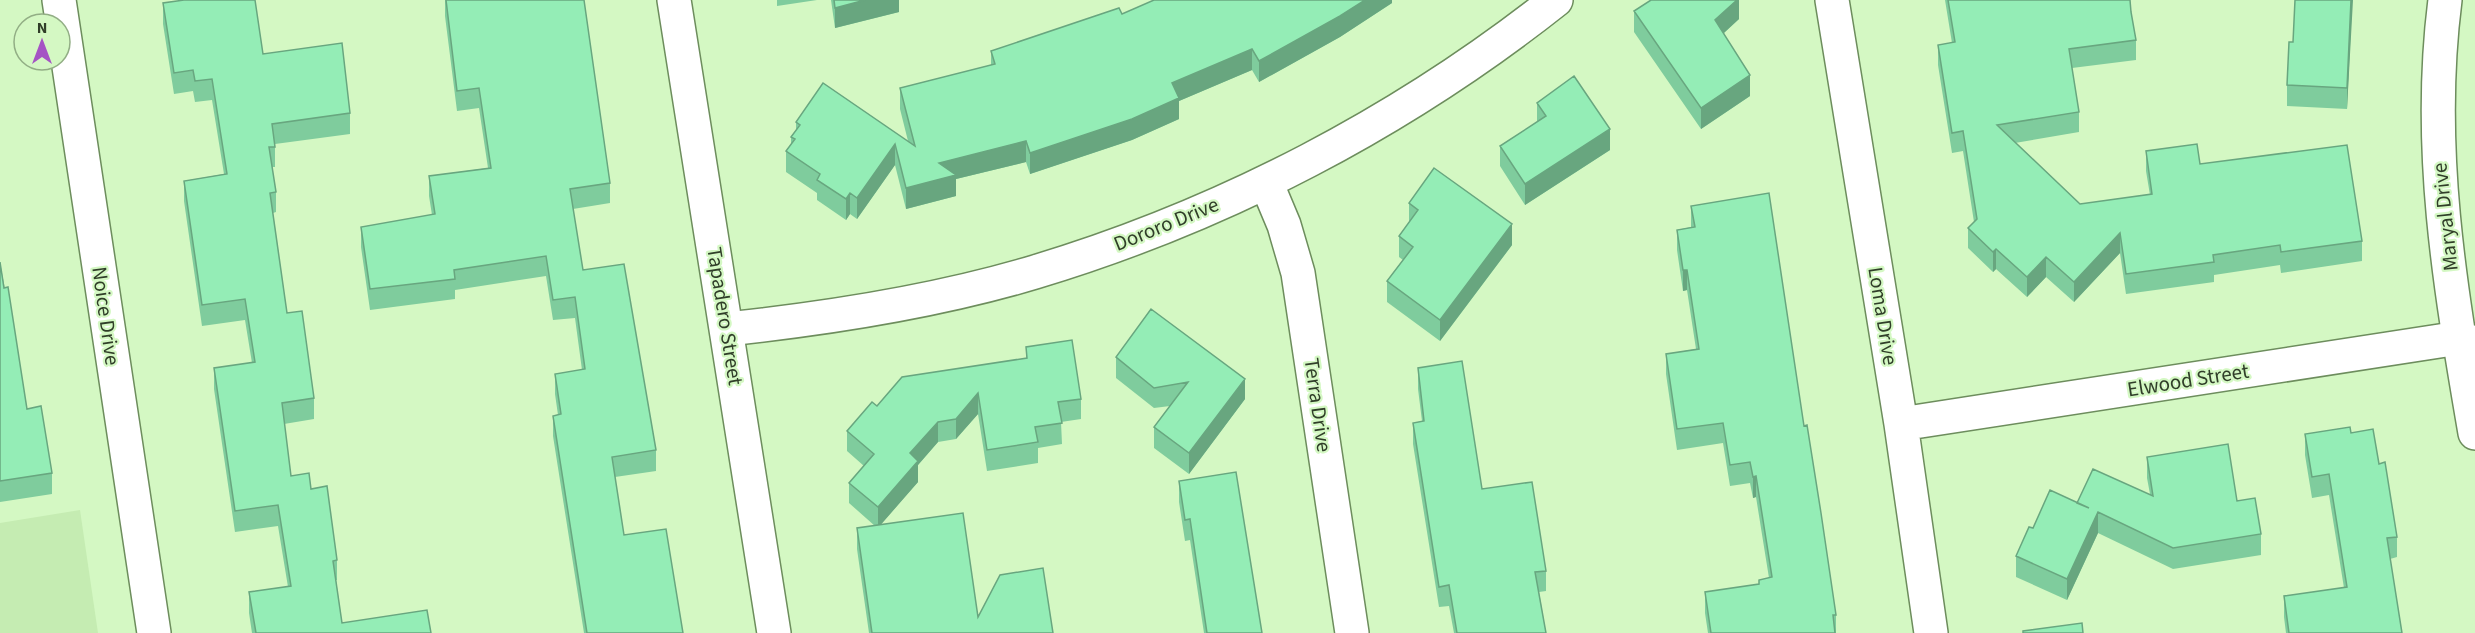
<svg xmlns="http://www.w3.org/2000/svg" width="2475" height="633" font-family="'Source Sans 3',sans-serif">
<style>
.built{fill:#c5ecb2}
.lines{fill:none;stroke-linecap:round;stroke-linejoin:round}
.street-casing{stroke:#6d8d5d;stroke-width:36}
.street{stroke:#fff;stroke-width:33}
.wall{fill:#7fcc9d}
.shaded-wall{fill:#68a67f}
.building{fill:#94edb6;stroke:#68a67f;stroke-width:1.5}
.labels{text-anchor:middle;stroke-width:4.5;stroke-linejoin:round;paint-order:stroke}
.street-label{font-size:21px;fill:#303e29;stroke:#d4f8c3}
</style>
<rect width="100%" height="100%" fill="#d4f8c3"/>
<!-- built -->
<path class="built" d="M80 510 98 633H0V523Z"/>
<g class="lines">
<defs>
<path id="street" d="M59 0 154 633
M674 0 774 633
M1832 0 1901 424 1931 633
M2445 0C2426 148 2450 287 2475 433
M1266 182 1284 225 1298 273 1352 633
M727 329C831 318 935 302 1035 272 1224 215 1402 122 1556 0
M1901 424 2459 338 2475 343"/>
</defs>
<!-- street casing -->
<use href="#street" class="street-casing"/>
<!-- street -->
<use href="#street" class="street"/>
</g>
<!-- wall -->
<path class="wall" d="M445 0H584L610 183V203L573 209 583 270 656 450V471L615 477 624 535 683 633H584L553 436V416L558 415 555 394V374L582 370 575 318 553 320 546 276 455 290V299L370 310 361 247V227L432 215 429 196V176L488 168 479 108 457 111 445 16Z
M777 0H817L777 6Z
M831 0H899V12L835 28Z
M1392 0V3L1340 37 1259 82 1252 70 1179 101V119L1132 140 1030 174 1026 162 956 179V196L906 209 895 165 857 219 850 214 846 220 817 200V193L786 172V151L791 144V137L796 130V122L908 141 900 109V88L991 65V51L1122 14Z
M1739 0V19L1724 33 1750 96 1701 129 1634 32V11L1663 1Z
M1945 0H2130L2131 12 2136 40V60L2072 68 2079 112V132L2015 143 2080 204 2150 195 2146 171V151L2200 164 2362 241V261L2281 273 2280 265 2214 275V282L2126 294 2120 253 2074 302 2046 277 2027 297 1996 269 1993 272 1968 248V228L1974 222 1963 151 1952 153 1938 65V45L1952 43Z
M163 3 263 54 350 113V134L275 144V167H272L276 192V212L273 213 287 313 314 398V419L284 424 291 476 311 489 337 560V580H336L342 623 431 633H252L249 613V592L288 587 278 526 235 532 214 389V368L252 363 245 320 202 326 184 201V181L224 174 212 100 195 102 193 91 174 94 163 24Z
M2352 5 2347 109 2287 106V85L2293 42Z
M1537 103 1610 150 1525 205 1500 166V146L1537 122Z
M1409 203 1512 245 1440 341 1387 302V281L1403 260 1399 257V236L1409 222Z
M1691 206 1804 426 1836 615V633H1708L1705 613V592L1759 584V580L1769 578 1756 497 1753 498 1750 483 1730 486 1723 443 1677 450 1666 374V354L1696 349 1687 290 1683 291 1677 250V230L1691 227Z
M0 262 27 409 52 473V494L0 502Z
M1026 347 1081 399V419L1061 422 1062 444 1038 448V463L987 471 978 414 956 439 938 442 918 465V482L880 525 978 617 1053 633H869L857 549V528L875 526 849 503V483L864 466 847 451V431L877 406 1026 358Z
M1116 357 1245 399 1189 474 1154 448V427L1170 406 1154 408 1116 378Z
M1418 368 1482 489 1546 571V591L1539 592 1546 633H1454L1449 606 1439 607 1413 444V423L1422 421 1418 389Z
M2351 433 2379 464 2397 537V557L2390 559 2402 633H2286L2284 617V596L2344 588 2329 495 2312 498 2305 455V434Z
M2147 457 2237 501 2261 534V555L2173 569 2098 533 2067 600 2016 577V556L2033 528 2077 503 2150 494 2147 478Z
M1179 481 1262 633H1204L1190 540 1185 541 1179 502Z"/>
<!-- shaded-wall -->
<path class="shaded-wall" d="M865 0H899V12L835 28V8Z
M1365 0H1392V3L1340 37 1259 82V61Z
M1737 0H1739V19L1715 41V20Z
M2351 0H2353L2347 109V88Z
M1252 49V70L1179 101V119L1132 140 1030 174V153L1172 83Z
M1750 75V96L1701 129V108Z
M1610 129V150L1525 205V184Z
M1026 141V162L956 179V196L906 209V188L939 163Z
M895 144V165L857 219V198Z
M850 193V214L846 220V199Z
M1512 224V245L1440 341V320Z
M2120 233V253L2074 302V282Z
M1996 249V269L1993 272V252Z
M2046 257V277L2027 297V277Z
M1683 270H1687V290L1683 291Z
M1245 379V399L1189 474V453Z
M978 393V414L956 439V419Z
M938 422V442L918 465V482L878 528V507L910 453Z
M1756 476V497L1753 498V477Z
M2098 512V533L2067 600V579Z"/>
<!-- building -->
<path class="building" d="M184 0H255L263 54 342 43 350 113 272 124 275 147H269L276 192 270 193 287 313 302 311 314 398 282 403 291 476 309 473 311 489 327 486 337 560 333 561 342 623 427 610 431 633H256L249 592 291 586 278 505 235 511 214 368 255 362 245 299 202 305 184 181 227 174 212 79 195 81 193 70 174 73 163 3Z
M446 0H584L610 183 570 189 583 270 624 264 656 450 612 457 624 535 666 529 683 633H587L553 416 561 414 555 374 585 369 575 297 553 300 546 256 454 270 455 279 370 289 361 227 435 214 429 176 491 168 479 88 457 91Z
M834 0H865L835 8Z
M1154 0H1365L1340 16 1259 61 1252 49 1172 83 1179 98 1132 119 1030 153 1026 141 939 163 956 175 906 188 895 144 857 198 850 193 846 199 817 180 820 174 786 151 795 139 791 137 800 125 796 122 823 83 915 146 900 88 995 64 991 51 1119 8 1122 14Z
M1651 0H1737L1715 20 1750 75 1701 108 1634 11Z
M1948 0H2130L2131 12 2136 40 2069 49 2079 112 1997 125 2080 204 2152 194 2146 151 2197 144 2200 164 2347 145 2362 241 2281 252 2280 245 2213 255 2214 262 2126 274 2120 233 2074 282 2046 257 2027 277 1996 249 1993 252 1968 228 1977 219 1963 131 1952 133 1938 45 1955 42Z
M2295 0H2351L2347 88 2287 85 2289 42H2293Z
M1574 76 1610 129 1525 184 1500 146 1546 116 1537 103Z
M1434 168 1512 224 1440 320 1387 281 1413 247 1399 236 1418 210 1409 203Z
M1769 193 1804 426 1807 425 1821 513 1836 615H1833L1835 633H1711L1705 592 1759 584V580L1772 577 1756 476 1753 477 1750 462 1730 465 1723 423 1677 429 1666 354 1699 349 1687 270H1683L1677 230 1695 227 1691 206Z
M0 262 4 288 8 287 27 409 41 406 52 473 0 481Z
M1151 309 1245 379 1189 453 1154 427 1188 382 1154 388 1116 357Z
M1072 340 1081 399 1058 402 1062 423 1035 427 1038 442 987 450 978 393 956 419 938 422 910 453 918 461 878 507 849 483 874 454 847 431 872 402 877 406 902 377 1027 358 1026 347Z
M1462 361 1482 489 1532 482 1546 571 1535 572 1546 633H1457L1449 585 1439 587 1413 423 1424 421 1418 368Z
M2350 427 2351 433 2373 429 2379 464 2385 462 2397 537 2387 538 2402 633H2289L2284 596 2347 587 2329 474 2312 477 2305 434Z
M2228 444 2237 501 2255 498 2261 534 2173 548 2098 512 2067 579 2016 556 2029 527 2033 528 2050 490 2089 508 2077 503 2093 469 2153 496 2147 457Z
M1236 472 1262 633H1207L1190 519 1185 520 1179 481Z
M963 513 978 617 1000 575 1043 568 1053 633H872L857 528Z
M2082 623 2083 633H2023V631Z"/>
<g class="labels">
<!-- street labels -->
<g class="street-label">
<text transform="translate(2445 217) rotate(-96)" y="7">Maryal Drive</text>
<text transform="translate(1166 224) rotate(-22)" y="7">Dororo Drive</text>
<text transform="translate(106 316) rotate(82)" y="7">Noice Drive</text>
<text transform="translate(725 316) rotate(81)" y="7">Tapadero Street</text>
<text transform="translate(1883 316) rotate(81)" y="7">Loma Drive</text>
<text transform="translate(2188 380) rotate(-9)" y="7">Elwood Street</text>
<text transform="translate(1318 405) rotate(82)" y="7">Terra Drive</text>
</g>
</g>
<!-- north arrow -->
<g transform="translate(42 42)"><circle r="28" fill="#d4f8c3" stroke="#92ae85" stroke-width="1.5"/>
<path d="M0-4.5L10 22L0 15L-10 22Z" fill="#a554c4"/>
<text y="-9" font-size="16" font-weight="bold" text-anchor="middle" fill="#303e29">N</text>
</g>
</svg>
